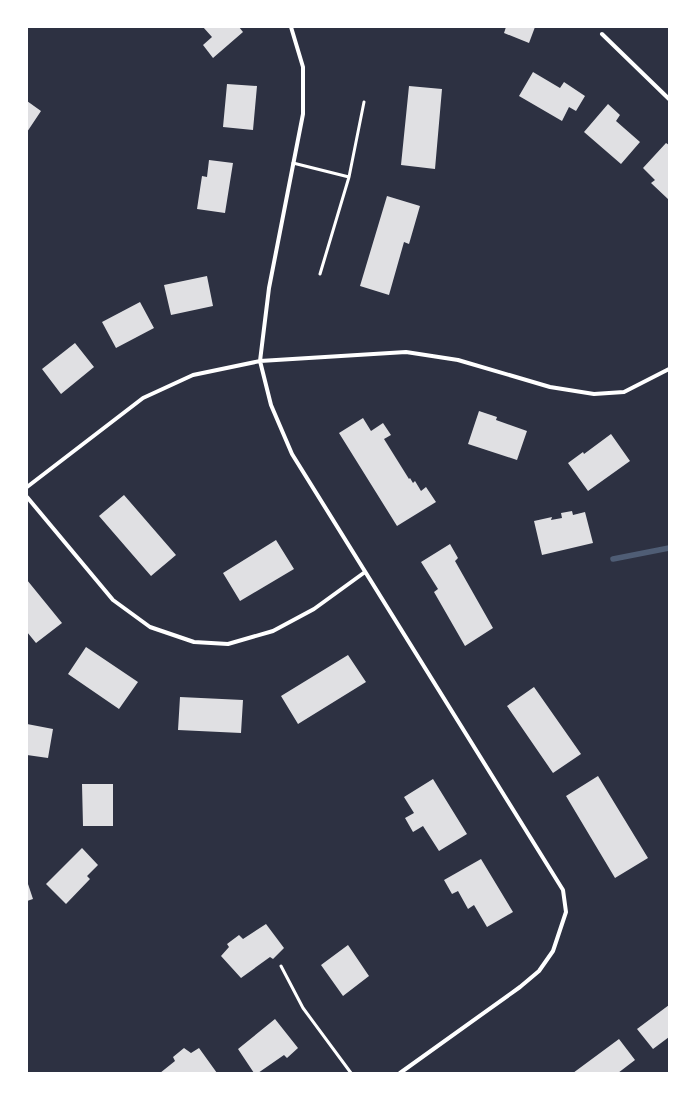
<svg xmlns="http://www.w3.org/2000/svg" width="696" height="1100" font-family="'Exo 2',sans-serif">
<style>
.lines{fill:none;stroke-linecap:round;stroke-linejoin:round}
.stream{stroke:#4f5d75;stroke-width:5.5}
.building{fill:#e0e0e3}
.service{stroke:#fff;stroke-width:3}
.minor{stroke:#fff;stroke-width:4}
</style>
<rect width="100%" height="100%" fill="#2d3142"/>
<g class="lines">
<!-- stream -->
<path class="stream" d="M613 559 669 548"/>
</g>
<!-- building -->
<path class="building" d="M203 27H239L243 32 213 58 203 45 212 37Z
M506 27H535L529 43 504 33Z
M533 72 560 88 564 82 585 96 576 111 569 107 562 121 519 96Z
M227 84 257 86 253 130 223 127Z
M409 86 442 89 435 169 401 165Z
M27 101 41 111 27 132Z
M608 104 620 115 616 121 640 142 621 164 584 132Z
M666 143 669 145V200L651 183 655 180 643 168Z
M209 160 233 163 225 213 197 209 202 176 207 177Z
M387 196 420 206 409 244 404 242 389 295 360 286Z
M207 276 213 306 171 315 164 285Z
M140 302 154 328 116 348 102 322Z
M75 343 94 367 61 394 42 369Z
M479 411 497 417 496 420 527 431 517 460 468 444Z
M363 418 371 431 383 423 391 435 384 439 409 479 410 478 413 483 415 481 421 491 426 487 436 502 397 526 339 433Z
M611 434 630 461 588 491 568 463 583 452 584 454Z
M124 495 176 555 151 576 99 516Z
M572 511 573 515 585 512 593 543 542 555 534 521 552 517 551 520 562 518 561 513Z
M276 540 294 569 240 601 223 573Z
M450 544 458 558 455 561 493 628 465 646 434 592 438 589 421 562Z
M27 580 62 623 36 643 27 632Z
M86 647 138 682 119 709 68 674Z
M348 655 366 682 298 724 281 696Z
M534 687 581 754 553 773 507 706Z
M180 697 243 700 241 733 178 730Z
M27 724 53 729 48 758 27 755Z
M598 776 648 858 615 878 566 796Z
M433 779 467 834 439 851 423 826 413 832 405 818 414 813 404 797Z
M82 784H113V826H83Z
M82 848 98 865 87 876 90 879 66 904 46 884Z
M481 859 513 912 487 927 474 905 468 909 458 891 452 894 444 880Z
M27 881 33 899 27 901Z
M266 924 284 948 273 959 270 957 241 978 221 956 229 947 227 944 239 935 243 939Z
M348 945 369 976 343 996 321 965Z
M669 1005V1037L653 1049 637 1029Z
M275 1019 298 1048 287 1058 284 1055 258 1073H254L238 1049Z
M619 1039 635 1060 618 1073H573Z
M184 1048 191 1053 199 1048 217 1073H160L175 1061 173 1057Z"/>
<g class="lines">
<!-- service -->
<path class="service" d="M293 163 349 177 320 274
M349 177 364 102
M281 966 303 1008 351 1073"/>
<!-- minor -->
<path class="minor" d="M291 27 303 67V114L269 288 260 361 271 405 292 454 563 890 566 912 553 951 539 971 520 987 400 1073
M602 34 669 99
M27 487 143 398 193 375 260 361 406 352 458 360 550 387 594 394 624 392 669 369
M27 497 113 600 150 627 194 642 228 644 273 631 314 609 365 572"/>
</g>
<!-- border -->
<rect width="696" height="1100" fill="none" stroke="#ffffff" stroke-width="56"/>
</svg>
